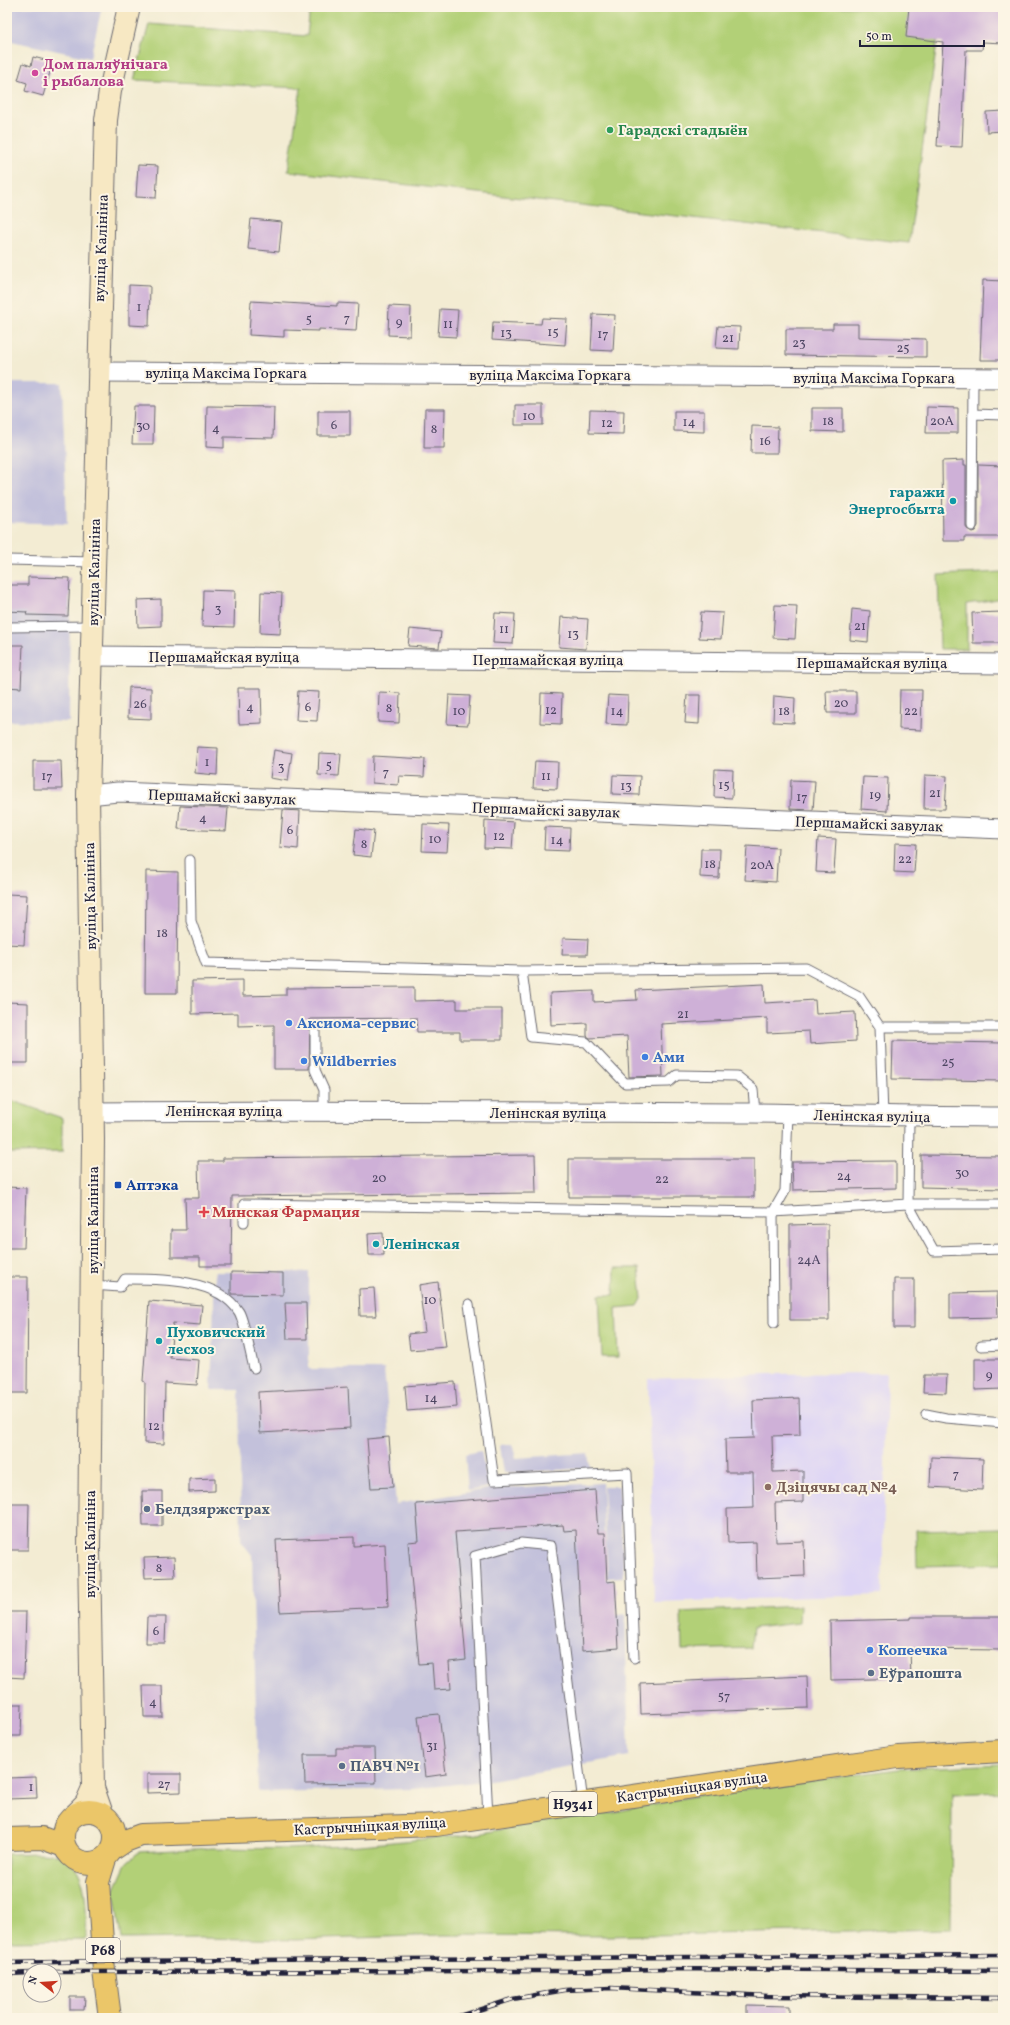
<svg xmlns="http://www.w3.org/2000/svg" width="1010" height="2025" font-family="Vollkorn,serif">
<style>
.built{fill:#ded5f5}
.industrial{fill:#c3c1db}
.green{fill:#b2d077;stroke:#6a7959}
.building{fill:#ceb0d7}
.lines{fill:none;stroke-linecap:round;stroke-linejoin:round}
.lane-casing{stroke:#6b6970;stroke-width:11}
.street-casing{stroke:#6b6970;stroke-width:21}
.secondary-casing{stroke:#6b6970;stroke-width:24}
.primary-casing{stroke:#6b6970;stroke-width:24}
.lane{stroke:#fff;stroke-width:9}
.street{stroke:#fff;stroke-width:19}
.secondary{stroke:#f7e8c3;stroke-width:22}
.primary{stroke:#ebc669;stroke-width:22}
.rail-casing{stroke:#22223b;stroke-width:4.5}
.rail{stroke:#fcf5e5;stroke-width:3;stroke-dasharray:9;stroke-linecap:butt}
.hotel-dot{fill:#d1479c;stroke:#fcf5e5;stroke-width:1.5}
.leisure-dot{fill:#2e9e5b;stroke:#fcf5e5;stroke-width:1.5}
.culture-dot{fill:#0f9aa8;stroke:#fcf5e5;stroke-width:1.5}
.shop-dot{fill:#3f7fe0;stroke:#fcf5e5;stroke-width:1.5}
.transit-dot{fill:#1a4fb4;stroke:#fcf5e5;stroke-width:1.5}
.health-dot{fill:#e0444e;stroke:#fcf5e5;stroke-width:1.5}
.education-dot{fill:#8d6e63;stroke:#fcf5e5;stroke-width:1.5}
.service-dot{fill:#5c6f8a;stroke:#fcf5e5;stroke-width:1.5}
.labels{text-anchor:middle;stroke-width:4;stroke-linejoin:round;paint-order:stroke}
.number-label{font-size:13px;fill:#4d4662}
.shield{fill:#fcf5e5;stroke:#63616e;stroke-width:1}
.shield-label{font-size:14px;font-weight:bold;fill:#22223b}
.hotel-label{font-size:15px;font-weight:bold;fill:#b23c85;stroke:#fcf5e5;text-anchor:start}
.leisure-label{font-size:15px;font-weight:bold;fill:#27864d;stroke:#fcf5e5;text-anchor:start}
.street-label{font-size:15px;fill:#22223b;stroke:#fcf5e5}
.culture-label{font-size:15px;font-weight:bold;fill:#0d838f;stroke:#fcf5e5;text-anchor:start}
.shop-label{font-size:15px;font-weight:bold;fill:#366cbe;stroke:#fcf5e5;text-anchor:start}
.transit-label{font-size:15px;font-weight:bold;fill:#164399;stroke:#fcf5e5;text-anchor:start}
.health-label{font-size:15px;font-weight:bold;fill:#be3a42;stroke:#fcf5e5;text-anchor:start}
.education-label{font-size:15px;font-weight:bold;fill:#785e54;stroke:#fcf5e5;text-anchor:start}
.service-label{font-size:15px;font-weight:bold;fill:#4e5e75;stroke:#fcf5e5;text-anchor:start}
</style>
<rect width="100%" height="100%" fill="#fcf5e5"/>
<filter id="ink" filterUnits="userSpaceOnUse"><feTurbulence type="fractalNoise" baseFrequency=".025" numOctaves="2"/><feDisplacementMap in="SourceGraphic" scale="8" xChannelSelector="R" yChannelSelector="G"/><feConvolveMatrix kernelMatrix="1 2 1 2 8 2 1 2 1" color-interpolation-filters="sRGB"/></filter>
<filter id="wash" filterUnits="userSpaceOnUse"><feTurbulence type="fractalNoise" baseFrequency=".012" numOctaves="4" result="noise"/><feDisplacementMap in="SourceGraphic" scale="16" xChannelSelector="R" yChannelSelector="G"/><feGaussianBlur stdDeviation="0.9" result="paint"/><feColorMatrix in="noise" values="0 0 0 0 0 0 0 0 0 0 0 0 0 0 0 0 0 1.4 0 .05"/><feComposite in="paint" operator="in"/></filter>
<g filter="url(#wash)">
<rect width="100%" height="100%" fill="#f3ecd3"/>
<!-- built -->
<path class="built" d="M887 1373 882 1595 654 1602 648 1379 765 1374Z"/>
<!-- industrial -->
<path class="industrial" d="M7 7H102L90 58 7 40Z
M7 383H62L67 524 7 522Z
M28 577 70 578 69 722 7 721V585H27Z
M215 1272H309V1369H384L396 1504 488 1489 602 1483 606 1579 615 1581 617 1615 625 1614 629 1756 485 1781 412 1789 258 1792 252 1555 241 1541 239 1390H211Z
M512 1444 516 1458 588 1453 590 1468 504 1473 500 1445Z
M481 1451 488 1487 468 1491 465 1454Z
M603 1486H619L624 1577 608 1578Z"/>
<!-- green -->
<path class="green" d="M310 7H942L909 243 288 171 301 88 134 80 149 24 307 36Z
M1003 572V598L967 604V649H940L938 575Z
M7 1099 62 1118V1152L7 1153Z
M615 1268H639L642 1299 638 1306 616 1308 618 1357H602L599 1295H614Z
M1003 1528V1564L917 1566 916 1530Z
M800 1606 799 1623 753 1628 751 1648 682 1650 681 1612Z
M1003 1764V1792L952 1794 951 1929 606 1936 444 1935 294 1940 202 1938 121 1939 114 1891 127 1862 139 1852 211 1848 289 1849 361 1845 478 1834 556 1819 615 1812 699 1795 899 1769Z
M7 1854C22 1854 38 1852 53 1854 91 1859 86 1913 86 1940L7 1941Z"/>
<g id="blocks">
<!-- building -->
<path class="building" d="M909 7 1003 9V43L983 42 982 50H966L962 147 937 146 943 42 906 37Z
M33 57 53 62 43 96 25 91 27 83 18 80 23 63 31 66Z
M1003 111V131L987 132 986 112Z
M138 165 158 166 156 198 136 197Z
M251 219 282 222 279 252 248 249Z
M983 280 1003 281V360H980Z
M129 285 150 286 149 326 129 325Z
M251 301 337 306V303L358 304 356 331 319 329V331L284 330V337L249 335Z
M389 306 411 307 410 336 388 335Z
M440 309 458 310 456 337 438 336Z
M593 314 615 315 613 351 591 350Z
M542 318 567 319 565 345 492 340 493 322 541 324Z
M833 324H858V337L926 339V357L786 355V329H833Z
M718 326 740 327 739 349 716 348Z
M515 405H543V425H515Z
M134 406H154L153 444H132Z
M207 406 274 407 273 438 224 437V448L206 447Z
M927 407 958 408V433H926Z
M812 408H843V432L812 431Z
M425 409H445L444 448H424Z
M590 410 624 411 623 434 589 433Z
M318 411H350V436H318Z
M674 411H704V432L674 431Z
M752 426 778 427 777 453H751Z
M964 460V465H966V526L967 529 972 532 975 531 978 526V465L1003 466V537H964V541H943L942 461Z
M28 577 70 578 68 616 26 615 27 612 7 611V585H28Z
M203 590 235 591 234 627 202 626Z
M261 592 282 593 280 634 260 633Z
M161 599V626L138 627 137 600Z
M775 605 797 606 795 639 773 638Z
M852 609 870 611 868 642 850 640Z
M701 612 723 613 721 639 699 638Z
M1003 612V643H973L972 613Z
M495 613 515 614 513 644 493 643Z
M561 617 588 619 586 649 559 647Z
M410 629 441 632 439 648 408 646Z
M7 645H23L21 688 7 687Z
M129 687 151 688V719L128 718Z
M238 688H261L262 723 239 724Z
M900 690H922L921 730 899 729Z
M298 691 319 692 317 721 296 720Z
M826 691H856V713H827Z
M379 692 400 693 399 723 378 722Z
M541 693 562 694 561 724 540 723Z
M449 695 470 696 468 725 447 724Z
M608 695 628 696 627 725 606 724Z
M687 695H700L699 724 685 723Z
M774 696 795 698 794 723 773 722Z
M197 747 218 748 217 775 195 773Z
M274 750 292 753 288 781 270 778Z
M319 753 341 754 339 776 318 775Z
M373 756 425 759 424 777 399 776 398 785 372 783Z
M33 761H61L62 789H33Z
M535 761 558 762 557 789 533 788Z
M715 769 733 770 732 798 714 797Z
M613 775 640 776 639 795 612 794Z
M925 775 947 776 945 809H924Z
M863 777 888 778 887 811 861 809Z
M791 780 815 781 813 810 790 809Z
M180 806 228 808 226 831 178 829Z
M283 810 300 811 298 849 280 847Z
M485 820 514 822 512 849 484 848Z
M423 824 449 825 447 852 422 851Z
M545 827 570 828 569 851 544 850Z
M356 829 374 831 371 857 353 855Z
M818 838 836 839 834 873 816 872Z
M895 843 916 844 914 873 894 872Z
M747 846 778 848 776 882 745 880Z
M701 849H720L719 878 700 877Z
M146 871 178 872 177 993H145Z
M7 894 27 895 24 945 7 944Z
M563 938 588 939 587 955H562Z
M243 980V996L286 995V988L414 987V1001L457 1000V1009H502V1040H460V1032H417L416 1018 310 1019 309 1069H274V1025L238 1026V1013L192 1014V981Z
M764 984 765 1003 815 1000 816 1014 855 1012 856 1041 810 1044 809 1031 767 1033V1018L661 1024 663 1076 629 1077 627 1036 590 1038 587 1036V1023L551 1025 550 993 594 991V1002L637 1000 636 990Z
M7 1002 28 1003V1063H7Z
M893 1041 1003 1043V1081L892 1079Z
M535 1155 536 1193 232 1196 231 1266H200V1257H171V1230H186L185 1198H199L198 1161H223V1158Z
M921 1155 1003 1156V1189L921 1187Z
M569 1159H754V1197H569Z
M896 1161V1188L793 1190 792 1162Z
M7 1187 26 1188 24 1248H7Z
M828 1224 829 1320H790V1225Z
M383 1233 384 1255H369L368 1234Z
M231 1272 283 1273V1295L231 1294Z
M7 1277H28L27 1393H7Z
M894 1279H914V1328H894Z
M438 1282 446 1347 410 1350 408 1334 425 1332 419 1285Z
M374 1288 376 1316H360L359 1289Z
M997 1292 998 1317 950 1318V1293Z
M149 1301 202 1305 200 1325 173 1323 170 1358 199 1360 197 1385 165 1383 164 1444 144 1443 145 1382 143 1381Z
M285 1303H306L307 1339H287Z
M975 1359H1003V1389L975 1390Z
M924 1375H947L946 1393 923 1392Z
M455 1382 457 1407 407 1411 405 1386Z
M348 1387 350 1428 260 1433 258 1392Z
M799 1398 800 1435 772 1436 773 1472 803 1471V1502L775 1503 776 1542 804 1541 805 1576 757 1578 756 1542 728 1543 727 1509 754 1508 753 1472H726L725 1439 754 1438 753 1400Z
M389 1437 393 1487 371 1488 367 1439Z
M931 1457 983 1459 982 1490 930 1487Z
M215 1478V1491L189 1492V1479Z
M595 1490 598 1533H605L607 1582 615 1581 619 1648 582 1651 576 1530 564 1531 563 1525 455 1532 466 1660 449 1662 451 1689 434 1690 432 1663 419 1664 408 1542 419 1541 416 1504Z
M142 1491H162V1526H143Z
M9 1504H29L28 1550H8Z
M354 1537V1546L385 1544 388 1607 280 1612 276 1540Z
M174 1557 175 1577 145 1578 144 1558Z
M7 1612H26L24 1678 7 1677Z
M147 1617H166L165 1643H146Z
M911 1617H1003V1650L910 1649 911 1678 831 1680 830 1621 911 1619Z
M807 1676 808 1708 641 1714 640 1683Z
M143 1686H162L163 1717H144Z
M7 1704H22L21 1736H7Z
M439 1714 446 1774 425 1777 418 1716Z
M336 1748H375L376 1783 305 1784 304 1755H336Z
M147 1774H181V1792L147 1793Z
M36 1777 37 1798 7 1799V1778Z
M70 1997H85L84 2010H70Z
M747 2005 789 2006V2018H747Z"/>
</g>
</g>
<g filter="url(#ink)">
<use href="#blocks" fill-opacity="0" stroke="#6b6970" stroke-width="1"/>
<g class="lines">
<defs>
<path id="lane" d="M973 414 1003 415
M972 526 973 378
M7 560 95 562
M7 627 93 626
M190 860 191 921 206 963 522 971 806 968 859 996 880 1027H1003
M522 971 531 1037 586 1042 625 1083 669 1082 677 1075 737 1076 753 1089 755 1113
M315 1027V1070L324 1090V1111
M880 1027 883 1117
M909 1117 908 1204 934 1251 1003 1249
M244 1222V1204L773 1212 785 1191 788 1114
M92 1285 120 1287 125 1279C160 1279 218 1278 239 1312 244 1320 251 1357 254 1368
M469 1304 494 1480 627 1473 634 1658
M774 1323 773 1212 908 1204H1003
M981 1346 1003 1345
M926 1414 946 1418 1003 1423
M488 1817 475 1556 521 1543 551 1546 583 1803"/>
<path id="street" d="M98 372 1003 378
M93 656 1003 664
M88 795 118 792 1003 829
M93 1112C312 1110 532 1112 752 1113 835 1114 919 1117 1003 1117"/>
<path id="secondary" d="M76 1814 86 1804 93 1788
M102 1814 93 1788 89 1550 93 1139 88 795 106 120 110 91 129 7"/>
<path id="primary" d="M63 1837a26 26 0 1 1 52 0a26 26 0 1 1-52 0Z
M7 1839 42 1838 64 1846
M113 1849 125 1841 141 1835 436 1825 898 1757 1003 1751
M105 1859 98 1882 104 1971 110 2018"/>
</defs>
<!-- lane casing -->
<use href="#lane" class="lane-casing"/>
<!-- street casing -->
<use href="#street" class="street-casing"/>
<!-- secondary casing -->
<use href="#secondary" class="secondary-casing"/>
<!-- primary casing -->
<use href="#primary" class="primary-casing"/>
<!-- lane -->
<use href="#lane" class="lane"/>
<!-- street -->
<use href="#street" class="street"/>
<!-- secondary -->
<use href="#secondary" class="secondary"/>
<!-- primary -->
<use href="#primary" class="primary"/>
<defs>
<path id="rail" d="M7 1963 104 1961 1003 1955
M54 1972 567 1971 662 1969 1003 1971
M7 1974 30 1973
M453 2018 513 1999 565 1990 611 1988 768 1996 1003 1998"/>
</defs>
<!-- rail casing -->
<use href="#rail" class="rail-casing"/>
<!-- rail -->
<use href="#rail" class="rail"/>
</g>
</g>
<!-- markers -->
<circle class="hotel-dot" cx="35" cy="73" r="4"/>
<circle class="leisure-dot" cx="610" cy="130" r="4"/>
<g class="culture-dot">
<circle cx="953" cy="501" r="4"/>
<circle cx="376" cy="1244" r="4"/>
<circle cx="159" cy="1341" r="4"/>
</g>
<g class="shop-dot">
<circle cx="289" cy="1023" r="4"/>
<circle cx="645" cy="1057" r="4"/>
<circle cx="304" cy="1061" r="4"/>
<circle cx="870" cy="1650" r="4"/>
</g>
<rect class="transit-dot" x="114" y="1181" width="8" height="8" rx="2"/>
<path class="health-dot" d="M202 1206h4v4h4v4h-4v4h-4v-4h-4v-4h4z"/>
<circle class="education-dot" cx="768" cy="1487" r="4"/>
<g class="service-dot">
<circle cx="147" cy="1509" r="4"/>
<circle cx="871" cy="1673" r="4"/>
<circle cx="342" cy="1766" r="4"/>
</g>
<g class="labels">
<!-- number labels -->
<g class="number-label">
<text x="139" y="311">1</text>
<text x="347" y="322">7</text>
<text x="309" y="323">5</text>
<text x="399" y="326">9</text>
<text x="448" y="328">11</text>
<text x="553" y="336">15</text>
<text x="506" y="337">13</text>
<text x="603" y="338">17</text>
<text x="728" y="342">21</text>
<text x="799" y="347">23</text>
<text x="903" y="352">25</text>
<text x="529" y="420">10</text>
<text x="828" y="425">18</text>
<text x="942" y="425">20А</text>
<text x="689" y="426">14</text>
<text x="607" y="427">12</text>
<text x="334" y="429">6</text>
<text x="143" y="430">30</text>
<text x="216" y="432">4</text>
<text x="434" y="433">8</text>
<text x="765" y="445">16</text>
<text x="218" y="613">3</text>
<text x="860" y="630">21</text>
<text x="504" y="633">11</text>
<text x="573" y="638">13</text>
<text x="841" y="707">20</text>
<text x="140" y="708">26</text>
<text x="250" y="711">4</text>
<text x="308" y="711">6</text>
<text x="389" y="712">8</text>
<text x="551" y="714">12</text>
<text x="459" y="715">10</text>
<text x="617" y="715">14</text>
<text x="784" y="715">18</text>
<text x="911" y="715">22</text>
<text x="207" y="766">1</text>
<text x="329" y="769">5</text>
<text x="281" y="771">3</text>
<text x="386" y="776">7</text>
<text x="47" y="780">17</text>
<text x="546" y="780">11</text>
<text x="724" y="789">15</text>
<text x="626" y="790">13</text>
<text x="935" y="797">21</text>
<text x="875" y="799">19</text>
<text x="802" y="801">17</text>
<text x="203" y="822">4</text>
<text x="290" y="834">6</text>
<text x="499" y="840">12</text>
<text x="435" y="843">10</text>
<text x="557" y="844">14</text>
<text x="364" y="848">8</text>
<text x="905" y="863">22</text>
<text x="710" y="868">18</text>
<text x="762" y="869">20А</text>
<text x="162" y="937">18</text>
<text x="683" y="1018">21</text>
<text x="948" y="1066">25</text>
<text x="962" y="1177">30</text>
<text x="844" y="1180">24</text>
<text x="379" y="1182">20</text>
<text x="662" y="1183">22</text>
<text x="809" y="1264">24А</text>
<text x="430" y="1304">10</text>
<text x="989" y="1379">9</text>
<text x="431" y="1402">14</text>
<text x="154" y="1430">12</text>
<text x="956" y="1478">7</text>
<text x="159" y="1572">8</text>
<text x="156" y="1635">6</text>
<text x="724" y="1700">57</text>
<text x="153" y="1706">4</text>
<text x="432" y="1750">31</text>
<text x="164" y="1788">27</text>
<text x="31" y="1791">1</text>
</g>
<!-- shield labels -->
<g class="shield">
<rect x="549" y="1792" width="48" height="24" rx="3"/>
<rect x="86" y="1938" width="34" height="24" rx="3"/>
</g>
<g class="shield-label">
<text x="573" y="1809">Н9341</text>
<text x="103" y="1955">Р68</text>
</g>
<!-- hotel labels -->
<g class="hotel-label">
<text x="43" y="69">Дом паляўнічага<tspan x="43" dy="17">і рыбалова</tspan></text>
</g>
<!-- leisure labels -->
<g class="leisure-label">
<text x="618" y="135">Гарадскі стадыён</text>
</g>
<!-- street labels -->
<g class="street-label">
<text transform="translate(101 248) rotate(-88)" y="5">вуліца Калініна</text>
<text x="226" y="378">вуліца Максіма Горкага</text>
<text x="550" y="380">вуліца Максіма Горкага</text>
<text x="874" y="383">вуліца Максіма Горкага</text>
<text transform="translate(94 572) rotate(-89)" y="5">вуліца Калініна</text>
<text x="224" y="662">Першамайская вуліца</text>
<text x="548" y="665">Першамайская вуліца</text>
<text x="872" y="668">Першамайская вуліца</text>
<text transform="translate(222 797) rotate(2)" y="5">Першамайскі завулак</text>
<text transform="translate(546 810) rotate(2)" y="5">Першамайскі завулак</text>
<text transform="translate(869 824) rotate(2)" y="5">Першамайскі завулак</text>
<text transform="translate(90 896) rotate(-91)" y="5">вуліца Калініна</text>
<text x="224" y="1116">Ленінская вуліца</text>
<text x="548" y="1118">Ленінская вуліца</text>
<text transform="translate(872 1116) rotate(1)" y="5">Ленінская вуліца</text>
<text transform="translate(93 1220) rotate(-90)" y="5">вуліца Калініна</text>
<text transform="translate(90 1544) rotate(-90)" y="5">вуліца Калініна</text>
<text transform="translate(692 1787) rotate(-8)" y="5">Кастрычніцкая вуліца</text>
<text transform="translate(370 1826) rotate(-3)" y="5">Кастрычніцкая вуліца</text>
</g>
<!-- culture labels -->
<g class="culture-label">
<text x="945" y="497" text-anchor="end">гаражи<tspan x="945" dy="17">Энергосбыта</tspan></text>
<text x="384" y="1249">Ленінская</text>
<text x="167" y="1337">Пуховичский<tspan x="167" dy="17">лесхоз</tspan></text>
</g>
<!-- shop labels -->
<g class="shop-label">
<text x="297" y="1028">Аксиома-сервис</text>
<text x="653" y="1062">Ами</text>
<text x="312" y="1066">Wildberries</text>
<text x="878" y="1655">Копеечка</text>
</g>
<!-- transit labels -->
<g class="transit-label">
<text x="126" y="1190">Аптэка</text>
</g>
<!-- health labels -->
<g class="health-label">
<text x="212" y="1217">Минская Фармация</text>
</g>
<!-- education labels -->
<g class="education-label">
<text x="776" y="1492">Дзіцячы сад №4</text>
</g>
<!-- service labels -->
<g class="service-label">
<text x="155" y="1514">Белдзяржстрах</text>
<text x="879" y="1678">Еўрапошта</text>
<text x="350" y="1771">ПАВЧ №1</text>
</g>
</g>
<!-- margin -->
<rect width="1010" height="2025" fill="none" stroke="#fcf5e5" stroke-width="24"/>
<!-- north arrow -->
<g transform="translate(42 1983) rotate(287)"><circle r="19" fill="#fcf5e5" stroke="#a5a1a1"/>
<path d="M0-3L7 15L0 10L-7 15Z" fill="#c8321e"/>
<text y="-6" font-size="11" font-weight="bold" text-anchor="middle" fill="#22223b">N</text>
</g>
<!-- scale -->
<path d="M860 40v6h124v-6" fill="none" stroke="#22223b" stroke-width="2"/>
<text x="866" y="40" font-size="12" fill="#22223b" stroke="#fcf5e5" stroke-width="3" paint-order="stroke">50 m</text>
</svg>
